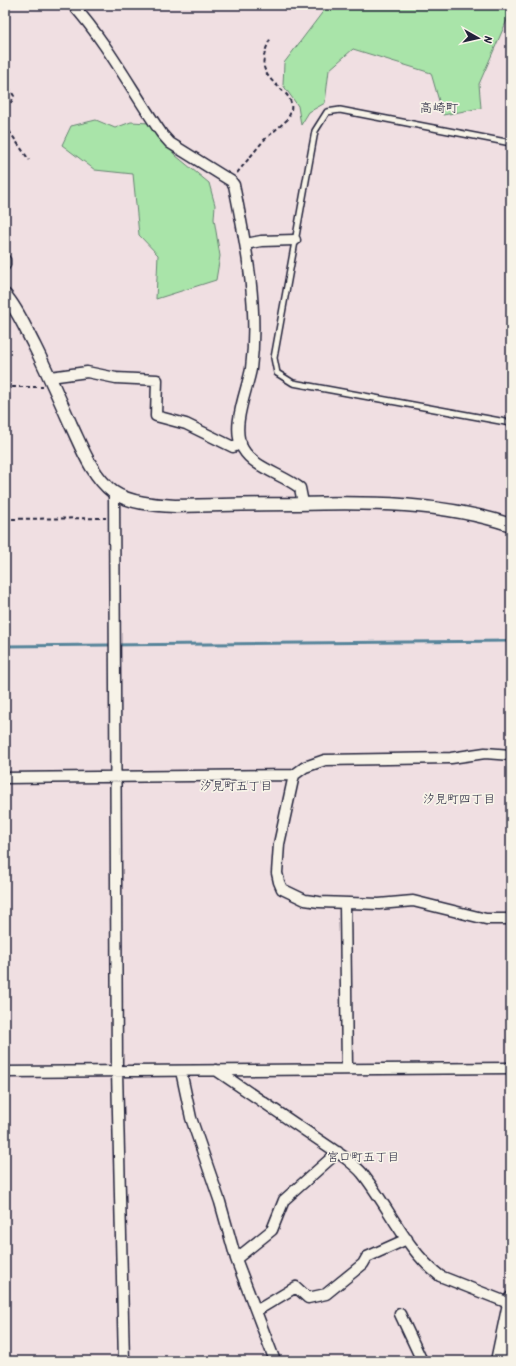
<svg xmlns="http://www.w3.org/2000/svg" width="516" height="1366" font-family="Kalam,'Klee One',sans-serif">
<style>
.green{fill:#a9e4a9;stroke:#668372}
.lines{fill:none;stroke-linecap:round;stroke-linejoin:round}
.stream{stroke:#57849a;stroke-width:3}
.service-casing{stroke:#22223b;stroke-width:8}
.minor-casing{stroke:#22223b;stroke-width:13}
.tertiary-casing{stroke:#22223b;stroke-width:15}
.secondary-casing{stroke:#22223b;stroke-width:17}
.path{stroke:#22223b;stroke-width:2;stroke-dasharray:4 3;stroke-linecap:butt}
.service{stroke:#f7f3e8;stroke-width:5}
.minor{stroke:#f7f3e8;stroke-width:10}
.tertiary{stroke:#f7f3e8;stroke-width:12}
.secondary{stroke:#f7f3e8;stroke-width:14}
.labels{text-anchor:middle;stroke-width:3.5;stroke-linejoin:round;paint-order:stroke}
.neighbourhood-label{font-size:12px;fill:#22223b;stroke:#f7f3e8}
.quarter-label{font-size:13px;fill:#22223b;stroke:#f7f3e8}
</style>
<rect width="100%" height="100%" fill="#f0dfe2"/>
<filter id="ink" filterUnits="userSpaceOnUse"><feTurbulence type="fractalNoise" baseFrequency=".025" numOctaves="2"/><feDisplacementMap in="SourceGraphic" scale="8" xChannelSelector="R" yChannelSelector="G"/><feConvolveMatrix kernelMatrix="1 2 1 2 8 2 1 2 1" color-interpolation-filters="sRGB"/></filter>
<g filter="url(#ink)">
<!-- green -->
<path class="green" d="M328 5H511V11L479 84 481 108 443 115 431 73 353 49 329 70 325 103 309 112 301 125 298 106 283 85 284 63Z
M96 120 115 128 131 122 149 123 175 155 209 183 215 205 214 219 220 256 216 280 156 299 158 255 139 235 133 174 95 170 62 145 71 126Z"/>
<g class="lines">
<!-- stream -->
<path class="stream" d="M5 646 511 641"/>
<defs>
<path id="service" d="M511 143 340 110 327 112 315 131 274 358 277 373 293 383 511 423"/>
<path id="minor" d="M73 5C108 44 132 91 162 134L170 143 231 181 234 185C246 245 259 307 251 369 247 391 230 428 243 449 254 468 282 474 300 488L303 503
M246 244 261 241 295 240
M5 260V265
M50 377 87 372 116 378 157 380 156 416 186 424 233 447 241 443
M114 492 117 1071 124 1361
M294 775 279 844 277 873 279 882 282 889 305 900 319 902 379 904 413 901 486 919H511
M5 778 294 775 305 767 325 760 451 758 485 753 511 755
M345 904 347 1069
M216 1070 344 1157C350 1162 357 1167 362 1173 389 1207 406 1250 440 1276L511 1304
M181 1071 191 1118 220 1202 236 1259 275 1361
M5 1072 511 1068
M236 1259 272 1230 284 1200 338 1152
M256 1311 296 1287 308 1298 326 1294 363 1264 367 1257 407 1239
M400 1314 422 1361"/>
<path id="tertiary" d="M5 295C18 310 25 328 34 345 47 371 59 398 71 425 82 448 92 476 113 492 129 503 155 505 175 506 215 505 256 504 297 504 369 502 442 502 511 525"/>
<path id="secondary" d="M498 1361 511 1299"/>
</defs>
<!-- service casing -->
<use href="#service" class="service-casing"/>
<!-- minor casing -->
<use href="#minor" class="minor-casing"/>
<!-- tertiary casing -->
<use href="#tertiary" class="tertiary-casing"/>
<!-- secondary casing -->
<use href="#secondary" class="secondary-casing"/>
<!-- path -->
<path class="path" d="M5 81 14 96 11 103 5 107
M5 125 29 160
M237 173 264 140 287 120C303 92 270 90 264 67 262 56 267 46 271 37
M5 387H43
M5 519 106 518"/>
<!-- service -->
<use href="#service" class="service"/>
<!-- minor -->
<use href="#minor" class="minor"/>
<!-- tertiary -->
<use href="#tertiary" class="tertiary"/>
<!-- secondary -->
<use href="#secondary" class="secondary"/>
</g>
</g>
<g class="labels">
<!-- neighbourhood labels -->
<g class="neighbourhood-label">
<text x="236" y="790">汐見町五丁目</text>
<text x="459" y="803">汐見町四丁目</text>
<text x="363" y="1161">宮口町五丁目</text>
</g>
<!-- quarter labels -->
<g class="quarter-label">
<text x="439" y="112">高崎町</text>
</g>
</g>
<!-- margin -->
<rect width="516" height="1366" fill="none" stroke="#f7f3e8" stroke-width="20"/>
<rect x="10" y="10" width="496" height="1346" fill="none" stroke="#22223b" stroke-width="1.5" filter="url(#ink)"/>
<!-- north arrow -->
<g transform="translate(478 38) rotate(98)" stroke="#f7f3e8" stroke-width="3" paint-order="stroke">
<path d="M0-3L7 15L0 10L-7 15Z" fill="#22223b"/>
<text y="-6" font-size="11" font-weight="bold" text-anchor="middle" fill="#22223b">N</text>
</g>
</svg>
